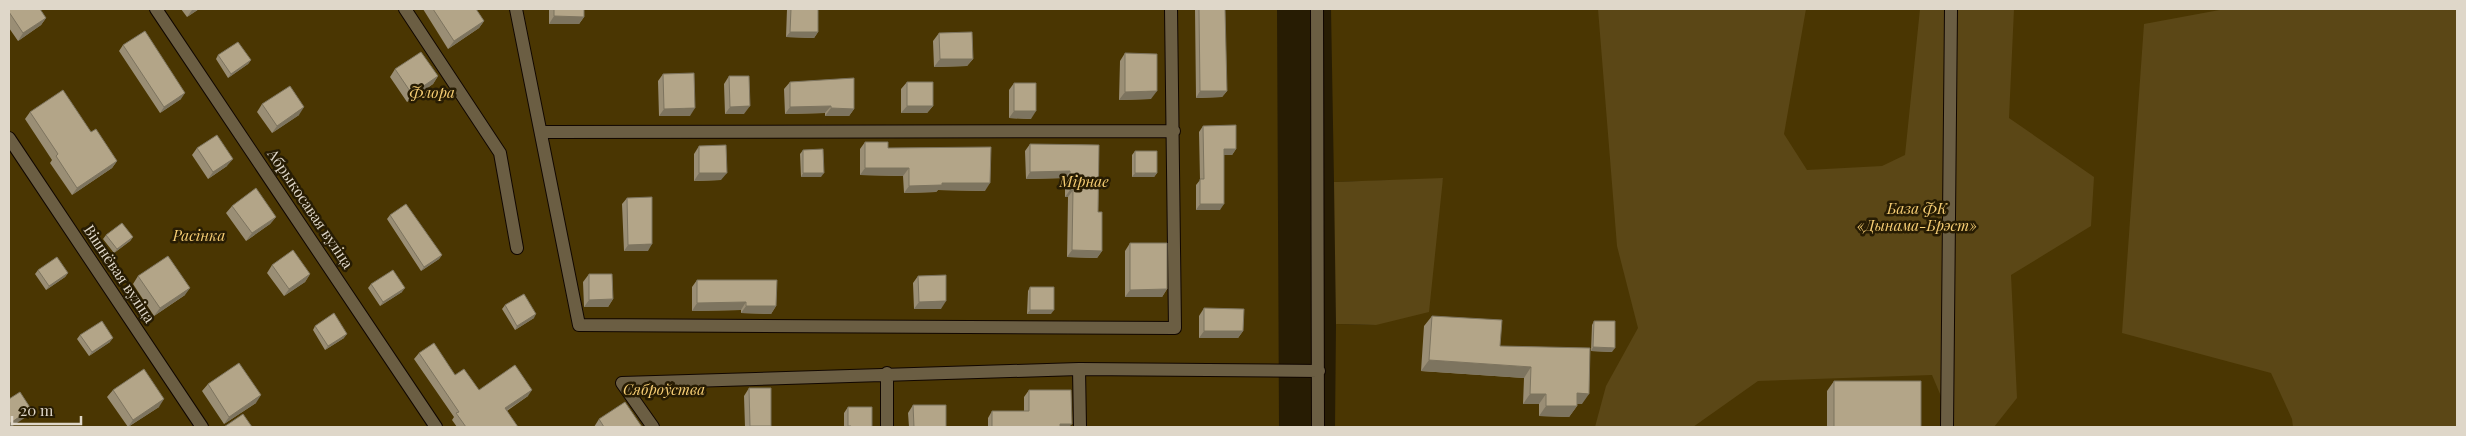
<svg xmlns="http://www.w3.org/2000/svg" width="2466" height="436" font-family="'Playfair Display',serif">
<style>
.green{fill:#4a3602}
.forest{fill:#5b4716}
.lines{fill:none;stroke-linecap:round;stroke-linejoin:round}
.minor-casing{stroke:#100600;stroke-width:14}
.minor{stroke:#6b5e43;stroke-width:12}
.wall{fill:#9a8e75}
.shaded-wall{fill:#7d745f}
.building{fill:#b3a588;stroke:#7d745f}
.labels{text-anchor:middle;stroke-width:5;stroke-linejoin:round;paint-order:stroke}
.park-label{font-size:15px;font-style:italic;fill:#f7ce74;stroke:#271c03}
.street-label{font-size:15px;fill:#dfd7c9;stroke:#271c03}
</style>
<rect width="100%" height="100%" fill="#271c03"/>
<!-- green -->
<path class="green" d="M9 9H1277L1279 427H9Z
M1331 9H2457V427H1335L1336 324 1376 325 1443 179 1334 182Z"/>
<!-- forest -->
<path class="forest" d="M1598 9H1806L1784 134 1807 170 1882 166 1905 155 1920 9H2014L2009 118 2094 177 2091 226 2011 275 2017 398 1994 427H1954L1932 375 1758 381 1693 427H1595L1606 386 1638 328 1617 246Z
M2225 9H2457V427H2293L2292 419 2271 373 2122 333 2144 24Z
M1443 178 1429 312 1376 325 1336 324 1334 182Z"/>
<g class="lines">
<defs>
<path id="minor" d="M156 9 436 427
M405 9 500 153 517 248
M516 9 579 325 1175 328 1171 9
M1317 9 1318 427
M543 132 1174 131
M9 138 202 427
M1079 369 1080 427
M653 427 622 383 1079 369 1319 371
M887 427V373
M1947 427 1951 9"/>
</defs>
<!-- minor casing -->
<use href="#minor" class="minor-casing"/>
<!-- minor -->
<use href="#minor" class="minor"/>
</g>
<!-- wall -->
<path class="wall" d="M9 9 46 18 41 25 18 41 9 28Z
M181 9H199L187 17Z
M423 9H476L484 21 479 28 448 49Z
M549 9H584V17L579 24H549Z
M787 9H818V32L814 38 786 37Z
M1195 9H1199L1227 91 1222 97 1196 98Z
M939 33 973 59 967 66 934 67 933 41Z
M123 45 181 99 160 113 119 51Z
M1125 53 1151 99 1119 100 1120 61Z
M218 55 251 60 248 64 228 78 216 59Z
M395 69 438 76 433 84 407 102 390 77Z
M663 74 690 116H659L658 81Z
M729 76 744 114H725L724 84Z
M790 82 854 109 849 116H825V113L785 114 784 89Z
M907 82 933 106 927 113H901V89Z
M1014 83 1031 119 1009 118V90Z
M262 104 299 115 272 133 257 112Z
M30 112 91 132 117 161 112 168 72 195 50 163 52 160 25 119Z
M1203 126 1236 149 1232 155H1224L1220 210H1196V185L1200 180 1199 132Z
M865 142 888 148 985 191 938 190 936 192 904 193 903 176 860 175V149Z
M1030 144 1099 145 1098 212 1102 251 1097 258 1067 257 1068 197H1065V178L1026 179 1025 151Z
M699 146 721 180 694 181V154Z
M197 148 227 166 208 179 192 155Z
M803 150 821 177H801L800 154Z
M1135 151 1157 173 1154 177H1132V155Z
M627 198 648 251H624L622 204Z
M232 206 276 217 270 224 246 241 226 213Z
M390 215 442 255 439 259 421 271 387 219Z
M106 235 133 237 130 241 114 253 103 239Z
M1130 243 1167 289 1162 297H1125V251Z
M272 265 310 274 305 282 284 296 267 273Z
M38 270 68 273 65 277 46 290 35 274Z
M589 274 613 299 608 307H584L583 282Z
M138 276 185 295 154 316 133 284Z
M918 276 941 309H914L913 283Z
M697 280 776 306 771 314 741 313V310L692 311V287Z
M371 284 402 292 380 306 368 288Z
M1030 287 1051 314H1027L1028 291Z
M505 305 534 318 515 330 502 309Z
M1204 308 1243 331 1238 338H1199V316Z
M1432 316 1500 346 1582 404H1577V406L1569 417 1539 416V404H1523L1524 378 1421 371 1424 326Z
M1594 321 1612 352 1591 351 1592 325Z
M315 326 344 338 325 350 313 330Z
M80 335 110 342 89 356 77 339Z
M419 353 455 375 479 390 528 396 507 411 518 427H457L452 420 454 417 414 359Z
M1834 381 1921 427H1827V391Z
M208 384 256 403 224 424 202 391Z
M749 388 771 426 770 427H745L744 396Z
M113 390 159 407 128 427 107 397Z
M1029 390 1069 427H988V418L992 411H1024V397Z
M913 405 946 427H909L908 413Z
M848 407 872 427H844V413Z
M599 419 642 427H594Z"/>
<!-- shaded-wall -->
<path class="shaded-wall" d="M193 9H199L187 17 192 10Z
M554 16 584 17 579 24H549Z
M46 18 41 25 18 41 23 33Z
M484 21 479 28 448 49 454 41Z
M790 32H818L814 38 786 37Z
M940 59H973L967 66 934 67Z
M251 60 248 64 228 78 231 74Z
M438 76 433 84 407 102 412 94Z
M1157 91 1151 99 1119 100 1125 92Z
M1200 91H1227L1222 97 1196 98Z
M185 93 181 99 160 113 164 107Z
M750 106 744 114H725L730 107Z
M831 106 825 113 785 114 790 107Z
M907 106H933L927 113H901Z
M304 107 299 115 272 133 277 126Z
M695 108 690 116H659L664 109Z
M831 108 854 109 849 116H825Z
M1014 111H1036L1031 119 1009 118Z
M1224 149H1236L1232 155H1219Z
M233 159 227 166 208 179 213 172Z
M117 161 112 168 72 195 77 188Z
M865 168H909L903 176 860 175Z
M1070 171 1065 178 1026 179 1030 172Z
M699 173H727L721 180 694 181Z
M803 173H824L821 177H801Z
M1135 173H1157L1154 177H1132Z
M942 183H990L985 191 938 190 936 192 904 193 909 186Z
M1070 190H1073L1068 197H1065Z
M1200 204H1224L1220 210H1196Z
M276 217 270 224 246 241 252 233Z
M133 237 130 241 114 253 117 249Z
M652 244 648 251H624L628 245Z
M1072 250 1102 251 1097 258 1067 257Z
M442 255 439 259 421 271 424 267Z
M68 273 65 277 46 290 49 286Z
M310 274 305 282 284 296 289 289Z
M190 288 185 295 154 316 160 308Z
M405 288 402 292 380 306 383 302Z
M1167 289 1162 297H1125L1130 290Z
M613 299 608 307H584L589 300Z
M946 301 941 309H914L919 302Z
M746 302 741 310 692 311 697 303Z
M746 306H776L771 314 741 313Z
M1030 310H1054L1051 314H1027Z
M536 314 534 318 515 330 517 326Z
M1204 331H1243L1238 338H1199Z
M347 334 344 338 325 350 328 346Z
M113 338 110 342 89 356 92 352Z
M1593 347 1615 348 1612 352 1591 351Z
M1429 360 1531 367 1524 378 1421 371Z
M532 390 528 396 501 414 505 408Z
M1577 393 1589 394 1582 404H1570Z
M1530 394H1546L1539 404H1523Z
M261 395 256 403 224 424 229 417Z
M164 399 159 407 128 427 133 420Z
M1546 406H1577L1569 417 1539 416Z
M31 409 26 417 11 427H9V424Z
M1060 424H1072L1069 427H1058Z
M750 426H771L770 427H749Z"/>
<!-- building -->
<path class="building" d="M9 9H40L46 18 23 33 9 12Z
M433 9H476L484 21 454 41Z
M554 9H584V17L554 16Z
M791 9H818V32H790Z
M1199 9H1225L1227 91H1200Z
M145 31 185 93 164 107 123 45Z
M972 32 973 59H940L939 33Z
M238 42 251 60 231 74 218 55Z
M421 52 438 76 412 94 395 69Z
M1125 53 1157 54V91L1125 92Z
M694 73 695 108 664 109 663 74Z
M729 76H749L750 106 730 107Z
M854 78V109L831 108V106L790 107V82Z
M907 82H933V106H907Z
M1014 83H1036V111H1014Z
M290 86 304 107 277 126 262 104Z
M63 90 91 132 96 129 117 161 77 188 56 156 58 154 30 112Z
M1236 125V149H1224V204H1200V179H1204L1203 126Z
M217 135 233 159 213 172 197 148Z
M865 142H888V148L991 147 990 183H942V185L909 186V168H865Z
M1030 144 1099 145 1098 212H1102V251L1072 250 1073 190H1070V171L1030 172Z
M726 145 727 173H699V146Z
M823 149 824 173H803V150Z
M1135 151H1157V173H1135Z
M256 188 276 217 252 233 232 206Z
M652 197V244L628 245 627 198Z
M406 204 442 255 424 267 390 215Z
M122 223 133 237 117 249 106 235Z
M1130 243H1167V289L1130 290Z
M293 250 310 274 289 289 272 265Z
M168 256 190 288 160 308 138 276Z
M57 257 68 273 49 286 38 270Z
M393 270 405 288 383 302 371 284Z
M589 274H612L613 299 589 300Z
M946 275V301L919 302 918 276Z
M697 280H777L776 306H746V302L697 303Z
M1030 287H1054V310H1030Z
M524 294 536 314 517 326 505 305Z
M1204 308 1244 309 1243 331H1204Z
M334 313 347 334 328 346 315 326Z
M1432 316 1502 320 1500 346 1590 348 1589 394 1577 393V406H1546V394H1530L1531 367 1429 360Z
M102 321 113 338 92 352 80 335Z
M1594 321H1615V348L1593 347Z
M434 343 455 375 464 369 479 390 515 365 532 390 505 408 518 427H466L456 413 459 412 419 353Z
M239 363 261 395 229 417 208 384Z
M144 369 164 399 133 420 113 390Z
M1834 381H1921V427H1834Z
M749 388H771V426H750Z
M1029 390H1071L1072 424H1060V427H992V411H1029Z
M20 392 31 409 9 424V399Z
M625 402 642 427H604L599 419Z
M913 405H946V427H914Z
M848 407H872V427H851V426H848Z
M243 414 252 427H224Z"/>
<g class="labels">
<!-- park labels -->
<g class="park-label">
<text x="432" y="98">Флора</text>
<text x="1084" y="187">Мірнае</text>
<text x="1917" y="214">База ФК<tspan x="1917" dy="17">«Дынама-Брэст»</tspan></text>
<text x="199" y="241">Расінка</text>
<text x="664" y="395">Сяброўства</text>
</g>
<!-- street labels -->
<g class="street-label">
<text transform="translate(310 209) rotate(56)" y="5">Абрыкосавая вуліца</text>
<text transform="translate(119 274) rotate(56)" y="5">Вішнёвая вуліца</text>
</g>
</g>
<!-- border -->
<rect width="2466" height="436" fill="none" stroke="#dfd7c9" stroke-width="20"/>
<!-- scale -->
<path d="M12 416v8h69v-8" fill="none" stroke="#dfd7c9" stroke-width="2.5"/>
<text x="20" y="416" font-size="15" fill="#dfd7c9" stroke="#271c03" stroke-width="4" paint-order="stroke">20 m</text>
</svg>
